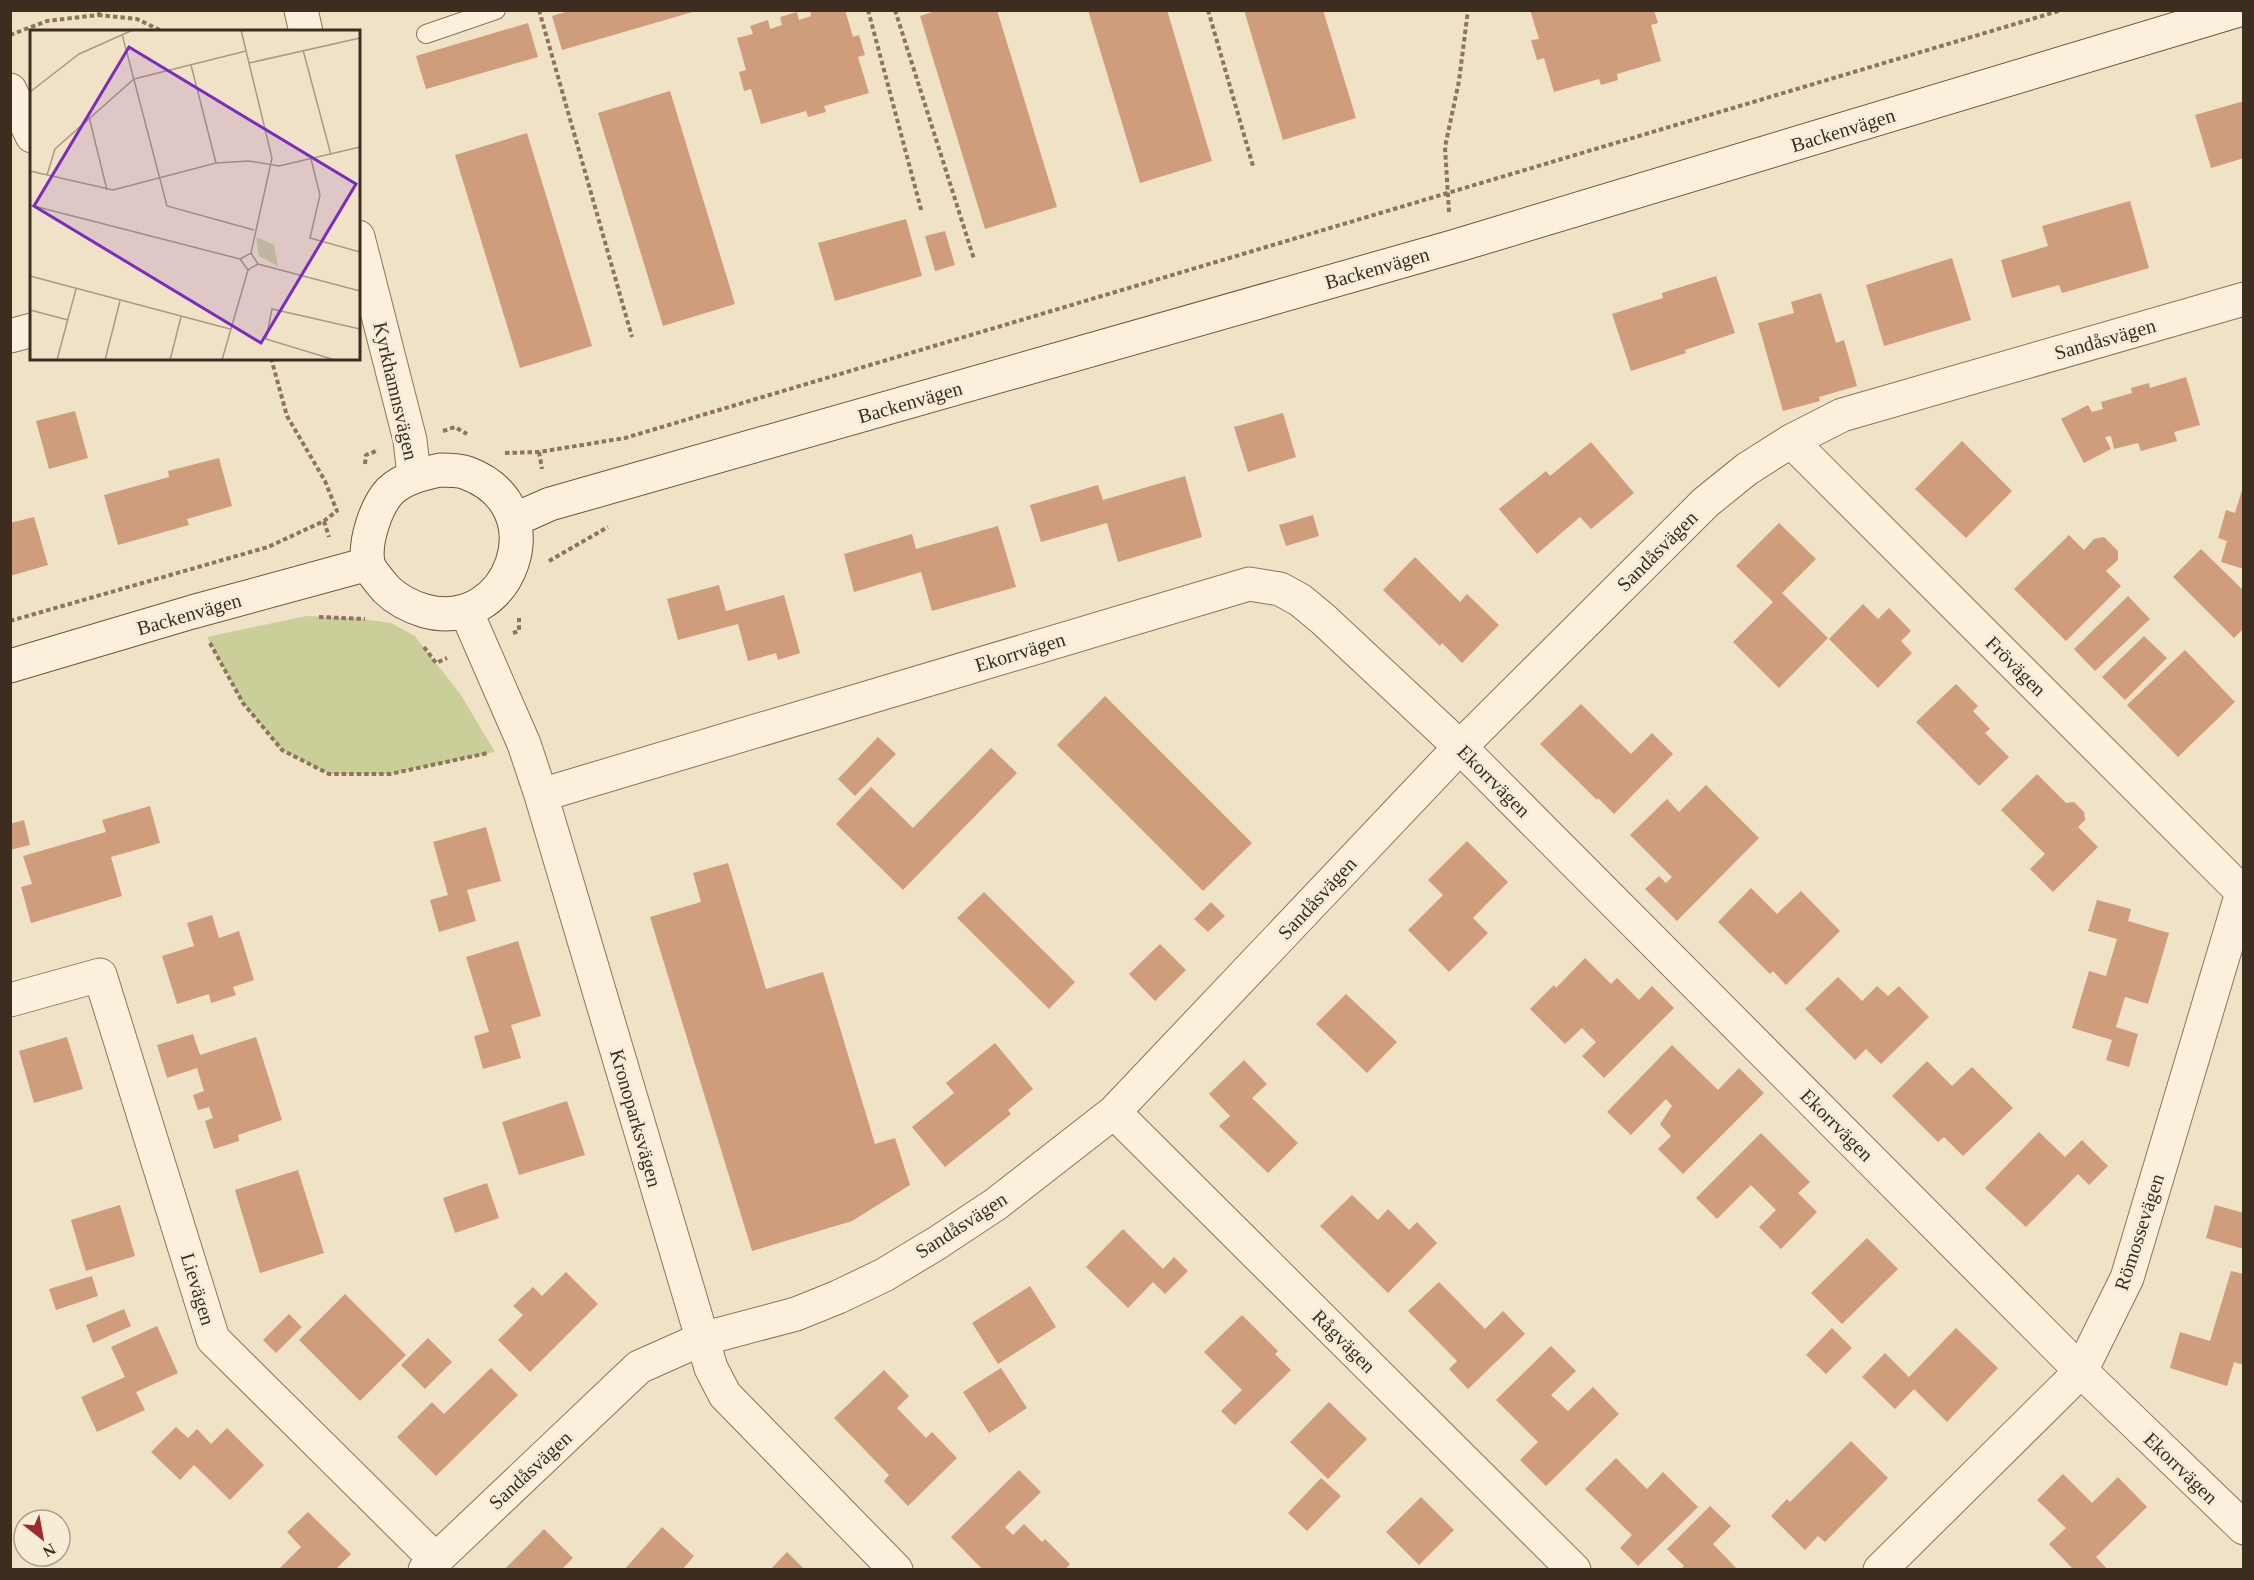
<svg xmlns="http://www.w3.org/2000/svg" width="2254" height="1580" font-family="Georgia,serif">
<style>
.green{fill:#cacf9a}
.building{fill:#cf9c7c}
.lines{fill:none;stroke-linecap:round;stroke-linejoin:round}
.lane-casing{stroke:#8d745b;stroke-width:20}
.street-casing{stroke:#8d745b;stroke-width:35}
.secondary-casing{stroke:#6f553e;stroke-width:35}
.path{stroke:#8d745b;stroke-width:4;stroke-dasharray:4.5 3;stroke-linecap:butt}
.lane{stroke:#faf0db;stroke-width:18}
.street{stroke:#faf0db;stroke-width:33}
.secondary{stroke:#faf0db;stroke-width:33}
.labels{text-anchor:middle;stroke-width:6;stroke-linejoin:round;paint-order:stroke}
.street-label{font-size:20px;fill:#3c2d20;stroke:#f7edd7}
.inset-road{fill:none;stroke:#a89a84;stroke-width:1.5}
.view{fill:#7b2cbf;fill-opacity:0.15;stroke:#7b2cbf;stroke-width:3}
.inset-edge{fill:none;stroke:#3c2d20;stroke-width:3}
</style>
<rect width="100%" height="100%" fill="#f0e2c7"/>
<!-- green -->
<path class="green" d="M306 616 355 618 391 623 415 636 461 695 495 752 390 774H329L282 750 243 703 207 637Z"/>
<!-- building -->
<path class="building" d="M572 10H696V11L562 50 552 16Z
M810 10H845L853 37 859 35 865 55 858 57 869 93 824 106 826 112 808 117 806 111 761 124 751 89 744 91 739 72 746 70 737 38 753 34 750 26 768 20 770 29 782 25 780 17 797 12 799 20 811 16Z
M938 10H997L1057 207 985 229 920 16Z
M1088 10H1167L1212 161 1140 183Z
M1244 10H1323L1356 118 1283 140Z
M1530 10H1654L1658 23 1651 25 1661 61 1617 74 1618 80 1601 85 1599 79 1554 92 1544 58 1537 60 1531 40 1539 39Z
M528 23 538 57 426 89 416 56Z
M670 91 735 304 663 326 598 113Z
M2244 101V158L2211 168 2195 115Z
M527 133 592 346 520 368 455 155Z
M2130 201 2149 268 2062 293 2059 285 2012 298 2001 260 2048 246 2042 226Z
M906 219 922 276 835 301 818 243Z
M945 231 955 265 935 271 925 236Z
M1952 258 1971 320 1884 346 1866 285Z
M1716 276 1735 333 1685 350 1686 353 1631 371 1612 314 1663 298 1662 293Z
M1821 293 1836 343 1844 340 1857 386 1819 397 1820 401 1783 411 1758 323 1794 313 1791 302Z
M2186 377 2200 425 2174 432 2177 441 2141 451 2138 443 2114 449 2111 436 2105 437 2111 449 2084 463 2061 419 2088 405 2092 412 2103 409 2101 402 2132 393 2131 388 2149 383 2150 388Z
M75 411 88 458 49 469 36 421Z
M1283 413 1296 457 1248 472 1234 427Z
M1962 441 2012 491 1966 538 1915 489Z
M1591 442 1634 493 1591 529 1580 517 1537 554 1499 509 1546 471 1550 476Z
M219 458 232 506 187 519 189 525 118 545 104 495 169 477 168 471Z
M1185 476 1202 537 1118 562 1107 523 1041 542 1030 505 1098 485 1103 500Z
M2242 490 2244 491V569L2221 562 2227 541 2218 538 2226 510 2235 513Z
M1313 515 1319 536 1286 546 1279 525Z
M34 517 48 565 10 576V523Z
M1779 523 1816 559 1782 593 1828 638 1779 688 1733 642 1773 602 1736 566Z
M998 526 1016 587 932 611 921 572 854 592 844 554 912 534 916 549Z
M2069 535 2084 550 2094 539 2104 537 2118 551V560L2106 571 2121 586 2066 641 2014 589Z
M2201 549 2244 591V628L2234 638 2173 577Z
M1415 557 1460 602 1467 594 1499 625 1462 663 1442 643 1440 646 1383 590Z
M719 585 726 611 784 595 800 653 778 660 776 653 748 661 738 624 678 640 667 599Z
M2128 596 2150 619 2095 671 2074 649Z
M1863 604 1878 619 1889 608 1911 631 1901 641 1912 653 1878 688 1829 639Z
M2144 636 2167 658 2125 700 2102 677Z
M2185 650 2235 702 2178 757 2127 705Z
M1956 684 1978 706 1973 711 1990 729 1985 733 2009 757 1979 786 1916 722Z
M1105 696 1252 843 1203 891 1057 745Z
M1581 704 1631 754 1652 733 1673 754 1614 814 1598 798 1597 800 1540 744Z
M878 737 896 754 855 796 838 779Z
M991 748 1017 773 903 890 836 824 871 787 913 828Z
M2037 774 2066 803 2074 802 2084 812 2085 820 2078 827 2098 847 2053 892 2030 869 2045 854 2001 810Z
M1706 785 1759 838 1677 921 1645 889 1659 876 1666 883 1672 877 1630 835 1667 799 1679 812Z
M150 806 160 843 111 857 122 896 31 923 21 887 32 884 23 856 106 832 102 820Z
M24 820 30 845 10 850V824Z
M486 827 501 881 467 890 476 921 439 932 430 900 448 895 433 842Z
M1467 841 1508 882 1473 918 1488 933 1449 972 1408 930 1443 895 1428 880Z
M728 863 766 989 823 972 875 1144 895 1138 910 1185 852 1221 752 1251 650 917 701 902 693 873Z
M1751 888 1777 914 1801 891 1840 931 1786 985 1773 971 1770 974 1718 922Z
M984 892 1075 982 1049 1009 957 918Z
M2097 900 2131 909 2128 921 2169 933 2148 1004 2125 997 2116 1027 2138 1034 2129 1067 2106 1060 2112 1040 2072 1028 2089 971 2106 976 2117 939 2088 931Z
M1211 902 1225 916 1208 932 1194 919Z
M212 915 219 938 239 931 254 980 233 987 236 995 211 1003 209 994 177 1004 162 956 194 946 187 923Z
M518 941 541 1016 511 1025 521 1058 483 1069 474 1036 489 1032 466 957Z
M1160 944 1186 970 1155 1001 1129 974Z
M1585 958 1611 984 1617 978 1639 1000 1652 986 1674 1008 1604 1078 1582 1056 1596 1042 1582 1028 1565 1044 1530 1009 1554 985 1556 988Z
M1838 977 1862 1001 1877 986 1888 996 1899 986 1929 1017 1881 1064 1866 1049 1855 1060 1805 1009Z
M1346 994 1397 1042 1367 1073 1316 1024Z
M193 1034 200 1055 256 1037 282 1120 238 1135 239 1141 214 1149 205 1121 213 1118 209 1107 198 1110 193 1095 204 1091 197 1068 167 1078 157 1045Z
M67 1037 83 1089 34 1103 19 1051Z
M995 1043 1033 1089 1008 1110 1011 1114 945 1167 912 1127 954 1093 946 1083Z
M1672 1045 1718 1090 1739 1068 1764 1093 1683 1174 1658 1149 1671 1136 1660 1124 1672 1106 1666 1099 1631 1135 1607 1112Z
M1244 1060 1267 1084 1252 1098 1298 1143 1268 1173 1219 1126 1230 1116 1209 1094Z
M1927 1061 1952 1086 1972 1067 2013 1108 1963 1156 1944 1137 1938 1142 1892 1096Z
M567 1101 585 1155 519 1175 502 1122Z
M2039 1132 2065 1157 2082 1140 2108 1166 2089 1185 2078 1174 2026 1227 1985 1188Z
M1761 1133 1810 1182 1798 1193 1817 1212 1781 1249 1759 1227 1776 1210 1751 1185 1717 1219 1696 1198Z
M298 1170 324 1253 260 1273 235 1190Z
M487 1183 499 1218 455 1233 443 1198Z
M1352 1195 1378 1220 1388 1209 1409 1230 1417 1222 1437 1243 1388 1293 1320 1226Z
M120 1205 135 1256 86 1271 71 1220Z
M2215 1205 2244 1213V1249L2206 1238Z
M1123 1229 1163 1269 1174 1257 1188 1271 1165 1294 1153 1282 1128 1308 1086 1267Z
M1867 1238 1898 1269 1842 1324 1811 1293Z
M2231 1271 2244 1274V1365L2234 1362 2227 1386 2170 1368 2180 1332 2210 1341Z
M566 1272 598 1304 530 1372 498 1340 523 1315 513 1306 533 1287 542 1296Z
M92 1276 98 1296 56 1310 49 1289Z
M1439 1282 1485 1329 1503 1311 1525 1334 1468 1389 1449 1369 1457 1361 1408 1311Z
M1030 1286 1056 1327 998 1364 972 1323Z
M345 1294 406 1355 360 1401 299 1340Z
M124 1309 131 1326 93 1343 86 1325Z
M289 1314 302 1327 276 1353 263 1340Z
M1242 1315 1278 1351 1275 1354 1291 1370 1235 1425 1221 1411 1242 1390 1204 1352Z
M157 1326 178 1373 136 1392 145 1410 97 1432 81 1397 125 1377 111 1347Z
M1832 1328 1852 1348 1826 1374 1806 1355Z
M1956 1328 1998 1368 1947 1422 1914 1389 1895 1409 1862 1377 1885 1353 1909 1377Z
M428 1338 452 1362 425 1389 401 1365Z
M1551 1346 1576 1371 1551 1395 1568 1411 1593 1387 1619 1414 1546 1486 1520 1460 1538 1442 1496 1400Z
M491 1368 518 1395 436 1476 397 1437 432 1402 444 1414Z
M1001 1368 1027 1408 989 1433 963 1392Z
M884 1370 909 1396 897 1408 926 1438 932 1432 957 1458 908 1506 884 1481 889 1475 834 1418Z
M1329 1402 1367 1439 1328 1479 1290 1442Z
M176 1427 188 1438 197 1429 211 1444 227 1428 264 1465 230 1500 194 1465 180 1480 151 1452Z
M1851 1441 1888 1478 1825 1542 1818 1536 1805 1550 1771 1516 1787 1499 1790 1502Z
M1616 1458 1647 1489 1663 1472 1698 1507 1638 1566 1620 1548 1632 1535 1585 1489Z
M1019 1470 1041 1492 1005 1527 1013 1535 1024 1524 1042 1542 1045 1539 1070 1564 1065 1570H983L951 1537Z
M2063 1474 2092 1503 2118 1477 2147 1507 2096 1557 2108 1570H2074L2049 1544 2066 1528 2037 1500Z
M1321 1478 1341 1496 1307 1531 1288 1513Z
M1421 1497 1454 1530 1419 1565 1386 1532Z
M1710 1506 1731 1526 1713 1544 1738 1570H1680L1684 1566 1667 1549Z
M308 1512 351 1554 337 1568 338 1570H278L301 1547 287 1532Z
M662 1527 694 1556 682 1570H624Z
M544 1529 573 1558 561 1570H504Z
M787 1552 805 1570H770Z"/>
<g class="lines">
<defs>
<path id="lane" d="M426 34 496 10"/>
<path id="street" d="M301 10 306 32
M10 90 32 136
M358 237 410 440 414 475
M10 336 32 330
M1791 441 2242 892
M466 611 524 744 541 795 711 1368 725 1395 896 1570
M541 795 1249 584 1280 589 1300 600 1323 619 1460 747 2081 1371 2244 1528
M10 1000 100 975 213 1339 435 1559
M1114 1112 1574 1570
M425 1570 639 1367 702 1339 796 1314 838 1297 884 1275 937 1243 996 1204 1114 1112 1460 747 1706 502 1747 469 1791 441 1842 415 2244 299
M1880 1570 2081 1371 2127 1278 2244 886"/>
<path id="secondary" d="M440 470C448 470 459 470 467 473 558 507 510 634 425 611 411 607 397 600 386 589 381 583 370 571 368 563 364 542 376 506 390 491 404 478 422 474 440 470Z
M514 520 550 504 1452 247 2239 10
M10 666 192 612 368 564"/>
</defs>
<!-- lane casing -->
<use href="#lane" class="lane-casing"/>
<!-- street casing -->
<use href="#street" class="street-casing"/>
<!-- secondary casing -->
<use href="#secondary" class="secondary-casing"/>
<!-- path -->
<path class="path" d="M539 10 632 337
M868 10 922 213
M895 10 974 259
M1208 10 1253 166
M98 15 137 19 164 32
M10 35 47 21 98 15 103 10
M1449 212 1445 147 1459 81 1468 10
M271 358 287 416 325 481 337 511
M443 431 455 427 467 434
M539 452 542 469
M505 453 539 452 625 438 2062 10
M365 464 366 455 376 451
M324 521 329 537
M549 561 608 527
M319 617 365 619
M10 621 268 547 324 521 338 510
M513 633 519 631V618
M210 643 243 703 282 750 329 774H390L488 753
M424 647 436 663 447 658"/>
<!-- lane -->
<use href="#lane" class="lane"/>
<!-- street -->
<use href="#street" class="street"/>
<!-- secondary -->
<use href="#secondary" class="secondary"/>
</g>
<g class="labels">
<!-- street labels -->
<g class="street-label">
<text transform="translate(1843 130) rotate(-17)" y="7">Backenvägen</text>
<text transform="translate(1377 268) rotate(-16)" y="7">Backenvägen</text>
<text transform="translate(2105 339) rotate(-16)" y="7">Sandåsvägen</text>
<text transform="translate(396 391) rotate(77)" y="7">Kyrkhamnsvägen</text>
<text transform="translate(910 402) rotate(-16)" y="7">Backenvägen</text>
<text transform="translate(1657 551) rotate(-45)" y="7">Sandåsvägen</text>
<text transform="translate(189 614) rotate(-16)" y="7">Backenvägen</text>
<text transform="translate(1020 652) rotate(-17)" y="7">Ekorrvägen</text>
<text transform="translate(2016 666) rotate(45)" y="7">Frövägen</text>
<text transform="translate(1494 781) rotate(45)" y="7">Ekorrvägen</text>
<text transform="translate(1317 898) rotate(-47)" y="7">Sandåsvägen</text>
<text transform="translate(636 1118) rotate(74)" y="7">Kronoparksvägen</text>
<text transform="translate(1837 1125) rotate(45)" y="7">Ekorrvägen</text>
<text transform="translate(961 1225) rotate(-33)" y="7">Sandåsvägen</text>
<text transform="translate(2139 1232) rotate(-72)" y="7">Römossevägen</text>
<text transform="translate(198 1289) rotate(73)" y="7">Lievägen</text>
<text transform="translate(1344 1341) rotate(45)" y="7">Rågvägen</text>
<text transform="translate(2181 1468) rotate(44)" y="7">Ekorrvägen</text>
<text transform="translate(530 1470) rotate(-43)" y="7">Sandåsvägen</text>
</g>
</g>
<!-- overview -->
<g transform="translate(30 30)">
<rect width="330" height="330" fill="#f0e2c7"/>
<path d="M226 207 244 215 248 236 229 226Z" fill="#cacf9a"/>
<path class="inset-road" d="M211 0 242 128 221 223M92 4 137 176 224 200M273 20 301 125M219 33 330 8M161 35 186 133M0 62 49 24 103 0M59 87 77 160M281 129 290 165 280 208 330 222M0 141 83 160 186 133 219 131 249 136 330 117M17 145 25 119 104 49 216 21M0 175 210 229M210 229 218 240 228 234M210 229 221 223 228 234M228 234 330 261M0 246 200 299M0 280 38 290M27 330 46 259M75 330 90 271M140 330 151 287M192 330 218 240M305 330 236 309 242 279 330 299"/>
<path class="view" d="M99 17 326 154 231 313 4 176Z"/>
<rect width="330" height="330" class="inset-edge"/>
</g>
<!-- border -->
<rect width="2254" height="1580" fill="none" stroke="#3c2d20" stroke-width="24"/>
<!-- north arrow -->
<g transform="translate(42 1538) rotate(149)"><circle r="28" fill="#f7edd7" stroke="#aca08e" stroke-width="1.5"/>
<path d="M0-4.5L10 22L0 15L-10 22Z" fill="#9e292e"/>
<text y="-9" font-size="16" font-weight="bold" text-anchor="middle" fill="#3c2d20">N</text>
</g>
</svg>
